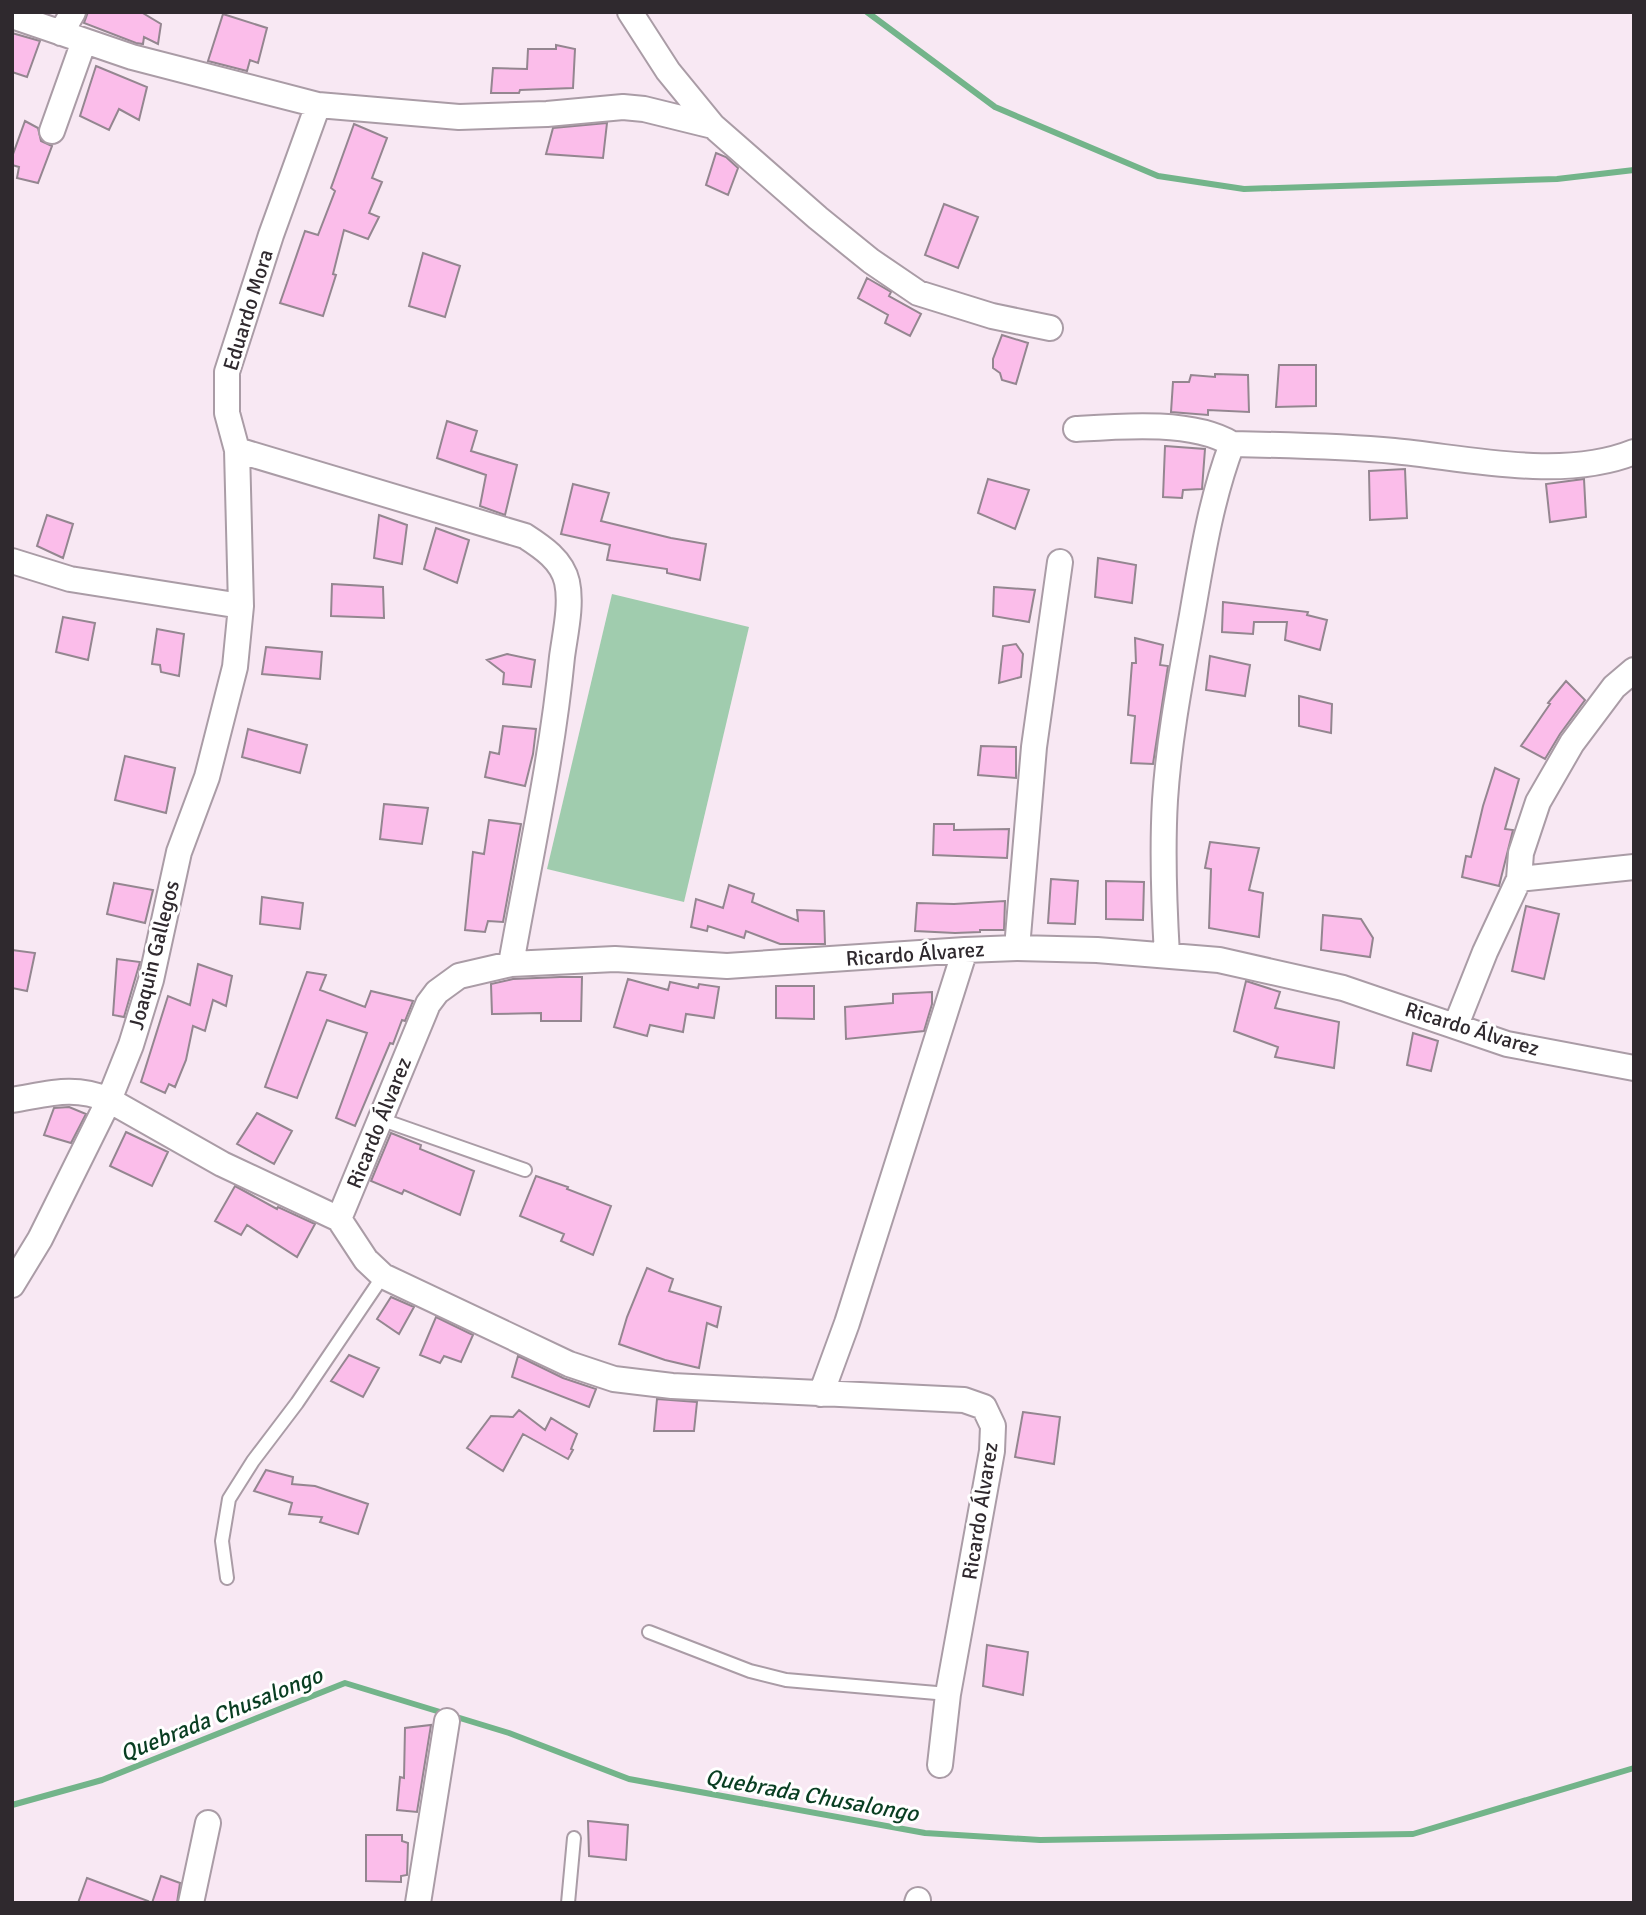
<svg xmlns="http://www.w3.org/2000/svg" width="1646" height="1915" font-family="Signika,sans-serif">
<style>
.green{fill:#a0ccae}
.lines{fill:none;stroke-linecap:round;stroke-linejoin:round}
.stream{stroke:#73b48a;stroke-width:6}
.building{fill:#fbbdea;stroke:#948690;stroke-width:2}
.lane-casing{stroke:#aa9ca6;stroke-width:16}
.street-casing{stroke:#aa9ca6;stroke-width:28}
.lane{stroke:#fff;stroke-width:12}
.street{stroke:#fff;stroke-width:24}
.labels{text-anchor:middle;stroke-width:6;stroke-linejoin:round;paint-order:stroke}
.street-label{font-size:21px;fill:#2f292e;stroke:#fff}
.water-label{font-size:23px;font-style:italic;fill:#093e22;stroke:#fff}
</style>
<rect width="100%" height="100%" fill="#f8e8f3"/>
<!-- green -->
<path class="green" d="M612 594 749 627 684 902 547 869Z"/>
<g class="lines">
<!-- stream -->
<path class="stream" d="M867 12 995 107 1158 176 1244 189 1557 179 1634 170
M12 1805 102 1780 345 1683 509 1733 629 1779 925 1833 1040 1840 1413 1834 1634 1768"/>
</g>
<!-- building -->
<path class="building" d="M88 12H141L161 24 158 44 144 37 143 44 136 43 84 23Z
M223 14 267 28 258 63 250 60 247 71 208 61Z
M12 33 40 41 27 77 12 72Z
M556 45 575 49 573 88 520 90 519 93H491L493 68 527 69 528 49H556Z
M96 66 147 87 139 120 119 109 109 130 80 116Z
M25 121 38 128 41 141 52 146 38 183 17 178 19 167 12 165V157Z
M607 123 603 158 546 154 553 128Z
M354 124 387 138 372 178 382 182 369 213 379 217 368 239 344 230 333 274 336 275 323 316 280 303 305 231 318 235 335 191 331 188Z
M716 153 726 157 738 168 728 195 706 185Z
M944 204 978 217 958 268 925 255Z
M423 253 460 266 445 317 409 306Z
M867 278 891 292 889 296 921 314 910 336 885 323 888 315 858 298Z
M1002 335 1028 343 1016 384 1002 380 1000 373 993 368V359Z
M1279 365H1316V406L1276 407Z
M1215 374 1248 375 1249 412 1208 410V415L1171 412 1173 382H1189L1191 375 1215 377Z
M447 421 477 431 471 451 517 465 505 515 480 506 486 475 437 458Z
M1165 446 1205 449 1202 489 1183 490 1182 498 1163 497Z
M1405 469 1407 518 1370 520 1369 471Z
M988 479 1029 490 1015 529 978 513Z
M1584 479 1586 517 1550 522 1546 484Z
M573 484 609 493 601 521 671 538 706 544 700 580 667 573V569L607 560 610 545 561 534Z
M47 515 73 524 63 558 37 546Z
M379 515 407 525 402 564 374 558Z
M436 528 469 540 457 583 424 569Z
M1098 558 1136 565 1132 603 1095 597Z
M332 584 383 587 384 618 331 616Z
M994 587 1035 590 1029 622 993 616Z
M1223 602 1308 612 1307 615 1327 620 1320 650 1285 640 1287 622H1254L1253 634 1222 632Z
M63 617 95 623 88 660 56 652Z
M157 629 184 634 179 676 161 672 160 665 152 664Z
M1135 638 1163 645 1160 665 1168 666 1153 764 1131 763 1135 716 1128 715 1132 663H1136Z
M1016 644 1023 654 1021 677 999 683 1003 646Z
M266 647 322 652 320 679 262 674Z
M507 654 535 660 531 687 503 684 504 673 487 660Z
M1210 656 1250 665 1245 696 1206 690Z
M1566 681 1585 700 1560 734 1545 759 1521 746 1550 704 1548 703Z
M1299 696 1332 704 1331 733 1299 726Z
M503 726 536 729 533 754 525 786 485 777 490 752 499 754Z
M248 729 307 745 300 773 242 757Z
M981 746 1016 747V778L978 775Z
M125 756 175 768 166 813 115 800Z
M1495 768 1519 779 1505 829 1513 830 1499 886 1462 877 1466 856 1471 857 1483 806Z
M384 804 428 808 422 844 380 839Z
M489 820 521 824 503 922 488 921 485 932 465 930 473 852 484 854Z
M934 824H954V830L1009 829 1007 858 933 855Z
M1210 842 1259 848 1249 890 1263 893 1259 937 1209 928 1211 869 1205 868Z
M1051 879 1078 881 1075 924 1048 923Z
M1106 881 1144 882 1143 920 1106 919Z
M114 883 153 890 145 923 107 914Z
M729 885 754 894 752 902 798 921 797 910 824 911 825 944H780L746 931 744 938 708 926 707 931 691 927 696 899 723 908Z
M262 897 303 903 300 929 260 924Z
M1005 901 1004 930H980V932L955 933 915 931 917 903 954 904Z
M1526 906 1559 914 1544 979 1512 971Z
M1323 915 1361 919 1373 938 1370 957 1321 950Z
M12 950 35 953 27 991 12 988Z
M117 959 140 962 124 1017 113 1015Z
M198 964 232 976 226 1006 213 1000 205 1031 193 1026 186 1060 175 1087 169 1084 165 1093 141 1082 168 996 190 1005Z
M307 972 326 975 320 990 365 1007 371 991 413 1001 405 1021 402 1020 393 1044 390 1043 355 1126 336 1118 367 1033 327 1020 297 1098 265 1087Z
M560 977H582L581 1021H541V1013L492 1014 491 984 513 979Z
M628 979 668 990 670 982 698 988 699 984 719 987 714 1018 686 1014 683 1032 650 1025 647 1036 614 1027Z
M1246 981 1280 992 1275 1008 1339 1022 1334 1068 1275 1057 1278 1047 1234 1031Z
M776 986H814V1019L776 1018Z
M932 992V1004L924 1031 846 1039 845 1007 893 1003V994Z
M1413 1033 1438 1041 1431 1071 1407 1065Z
M69 1107 86 1114 71 1143 44 1135 54 1108Z
M257 1113 292 1131 274 1164 237 1144Z
M126 1132 168 1152 152 1186 110 1166Z
M391 1133 421 1145 420 1149 474 1171 460 1215 404 1190 402 1194 371 1181Z
M536 1176 568 1187 567 1189 611 1206 593 1255 561 1241 564 1234 520 1216Z
M235 1186 277 1209 278 1207 315 1224 297 1257 247 1225 241 1235 215 1221Z
M647 1268 673 1279 669 1291 721 1307 717 1327 707 1323 699 1368 665 1360 619 1344 627 1317Z
M391 1297 414 1307 399 1334 377 1319Z
M436 1317 473 1335 461 1362 444 1356 440 1363 420 1355Z
M349 1355 379 1368 363 1397 331 1381Z
M518 1356 563 1378 596 1389 589 1407 512 1377Z
M657 1399 697 1402 694 1431H654Z
M519 1410 545 1430 551 1418 577 1434 571 1449 573 1450 568 1459 523 1434 503 1471 467 1448 491 1416 513 1417Z
M1023 1412 1060 1417 1054 1464 1015 1457Z
M266 1470 293 1477 292 1484 315 1486 368 1504 358 1534 320 1522 322 1517 289 1514 292 1503 254 1491Z
M987 1645 1028 1652 1023 1695 983 1686Z
M431 1725 417 1812 397 1810 400 1777 404 1778 405 1728Z
M588 1821 628 1825 626 1860 589 1856Z
M366 1835H402V1841L408 1843 407 1875 401 1876V1882L366 1881Z
M161 1876 180 1883 177 1903H152Z
M87 1878 148 1901 147 1903H78Z"/>
<g class="lines">
<defs>
<path id="lane" d="M380 1119 525 1170
M227 1578 222 1541 229 1499 253 1461 297 1403 383 1276
M649 1632 750 1671 786 1680 948 1694
M568 1903 574 1838"/>
<path id="street" d="M630 12 668 71 713 126 818 218 871 261 918 293 992 316 1050 328
M12 16 132 57 318 105 459 117 547 114 623 107 644 109 713 126
M61 33 73 12
M52 131 84 41
M1076 429C1121 426 1193 420 1232 444
M237 450 525 536C542 547 562 560 567 582 572 605 565 634 562 657 552 760 529 862 511 964
M12 561 70 579 241 606
M1519 879 1634 867
M1017 948 1034 747 1060 562
M1167 955C1164 904 1162 851 1165 800 1169 738 1181 677 1192 615 1202 557 1211 499 1232 444 1286 445 1340 446 1394 451 1468 458 1562 481 1634 452
M1456 1025 1485 952 1519 879 1521 853 1538 802 1572 743 1614 687 1634 670
M12 1100C49 1094 73 1085 109 1100L222 1164 339 1219 366 1260 383 1276 569 1364 614 1379 672 1386 964 1400 984 1407 993 1426 992 1451 948 1694 940 1765
M339 1219 428 1004 437 992 459 976 511 964 615 959 727 966 965 950 1017 948 1097 950 1219 960 1343 988 1507 1044 1634 1068
M12 1285 40 1239 109 1100 131 1045 151 980 179 852 207 777 235 667 241 606 237 450 227 413V372L271 235 318 105
M821 1394 847 1323 965 950
M191 1903 208 1823
M418 1903 447 1721
M917 1903 918 1900"/>
</defs>
<!-- lane casing -->
<use href="#lane" class="lane-casing"/>
<!-- street casing -->
<use href="#street" class="street-casing"/>
<!-- lane -->
<use href="#lane" class="lane"/>
<!-- street -->
<use href="#street" class="street"/>
</g>
<g class="labels">
<!-- street labels -->
<g class="street-label">
<text transform="translate(248 310) rotate(-73)" y="7">Eduardo Mora</text>
<text transform="translate(915 954) rotate(-4)" y="7">Ricardo Álvarez</text>
<text transform="translate(154 955) rotate(-76)" y="7">Joaquin Gallegos</text>
<text transform="translate(1472 1029) rotate(17)" y="7">Ricardo Álvarez</text>
<text transform="translate(379 1123) rotate(-68)" y="7">Ricardo Álvarez</text>
<text transform="translate(980 1511) rotate(-81)" y="7">Ricardo Álvarez</text>
</g>
<!-- water labels -->
<g class="water-label">
<text transform="translate(221 1714) rotate(-22)" y="8">Quebrada Chusalongo</text>
<text transform="translate(812 1795) rotate(10)" y="8">Quebrada Chusalongo</text>
</g>
</g>
<!-- border -->
<rect width="1646" height="1915" fill="none" stroke="#2f292e" stroke-width="28"/>
</svg>
